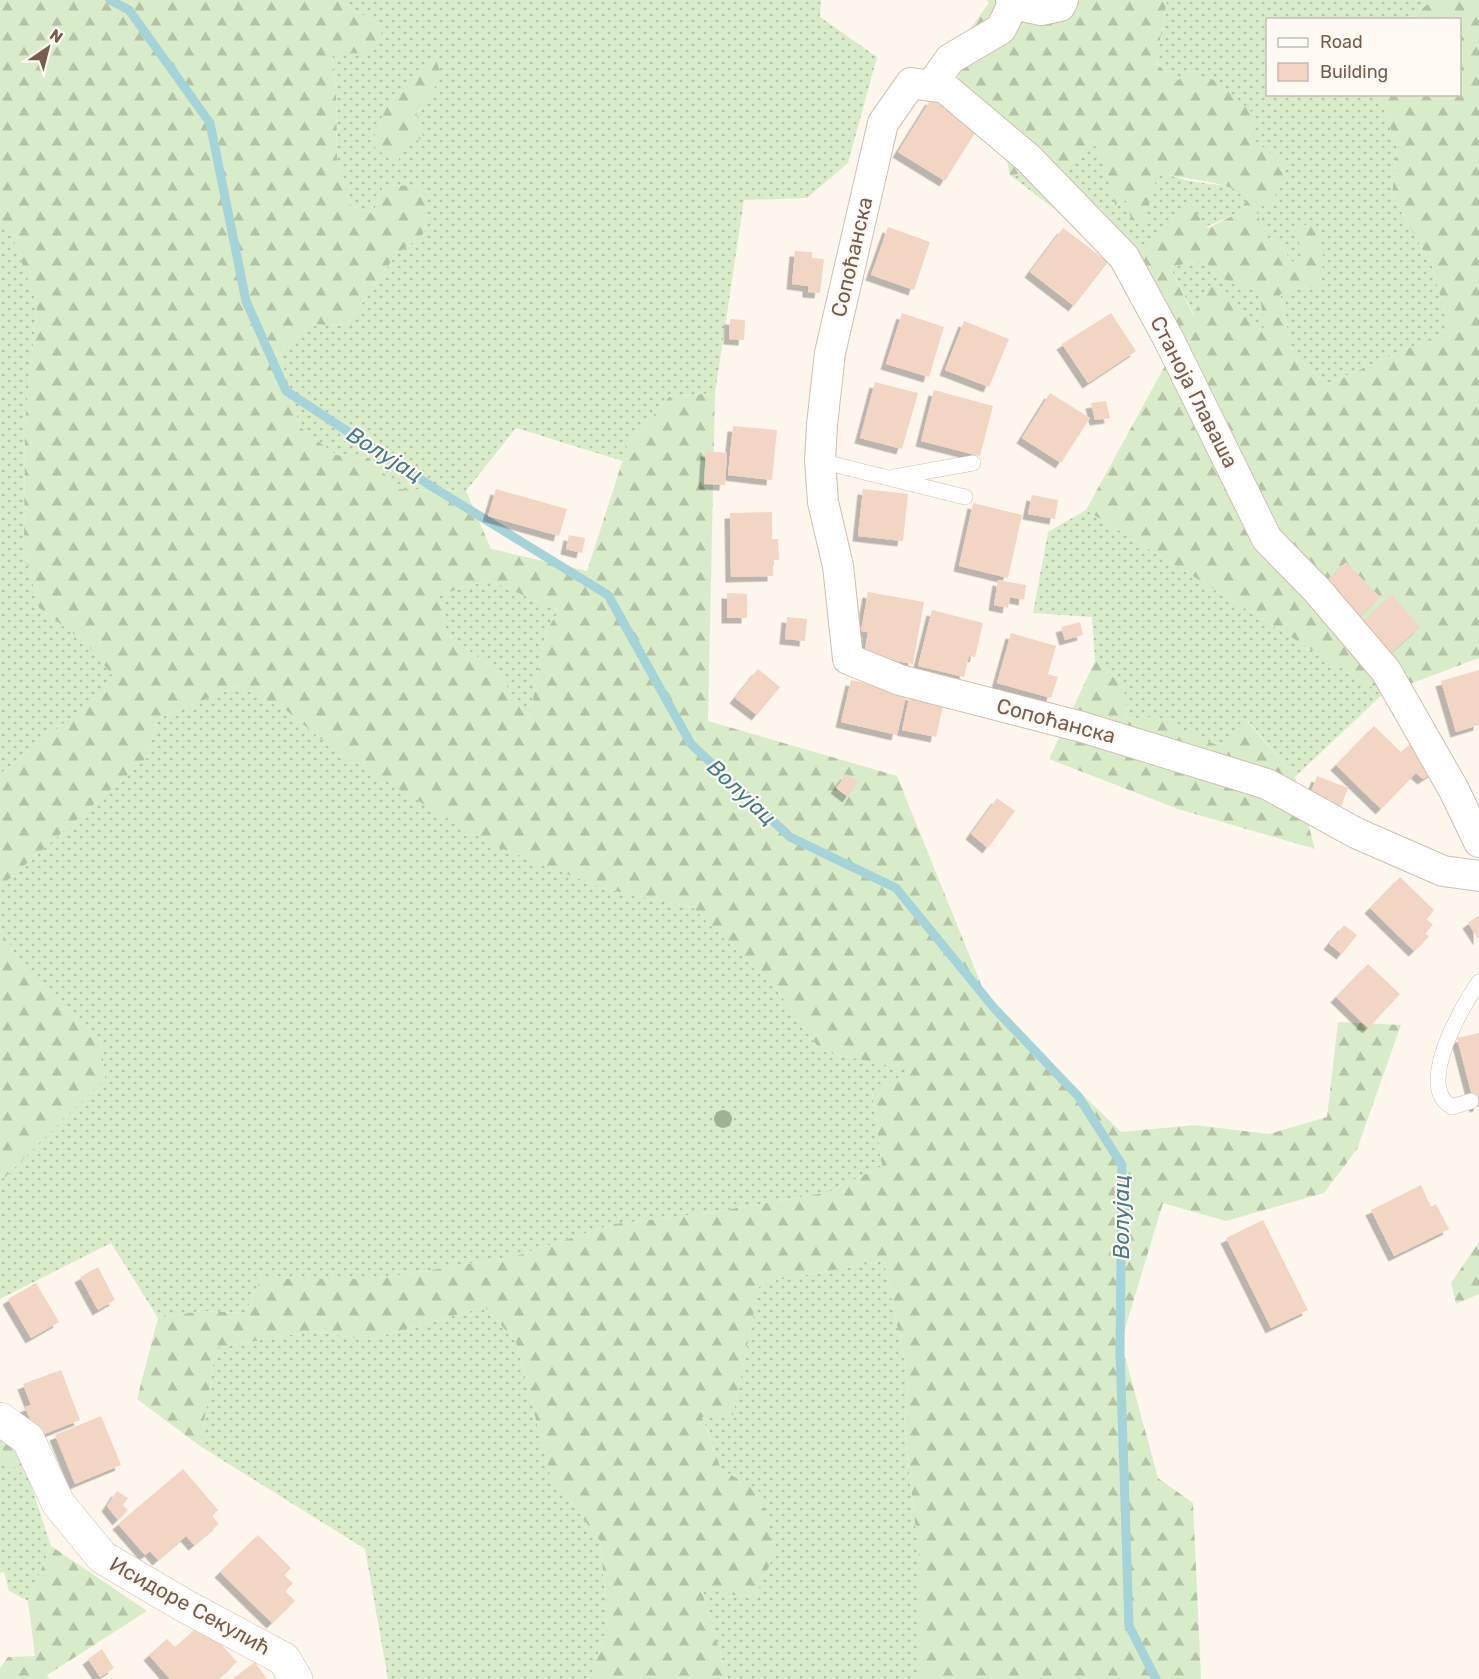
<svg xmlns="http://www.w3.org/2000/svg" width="1479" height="1679" font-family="Rubik,sans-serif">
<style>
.grass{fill:url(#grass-dots)}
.forest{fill:url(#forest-firs);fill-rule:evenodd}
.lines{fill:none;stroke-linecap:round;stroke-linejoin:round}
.stream{stroke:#a5d3da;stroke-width:9}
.building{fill:#f3d5c3;filter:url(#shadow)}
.service-casing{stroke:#d1beb0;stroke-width:16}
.minor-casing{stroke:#d1beb0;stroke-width:32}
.tertiary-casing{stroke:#d1beb0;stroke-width:34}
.service{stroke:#fff;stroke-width:15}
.minor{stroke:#fff;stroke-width:30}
.tertiary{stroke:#fff;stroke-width:33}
.tree{fill:#a0b28e}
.labels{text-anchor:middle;stroke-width:4.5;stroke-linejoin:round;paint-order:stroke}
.street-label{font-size:21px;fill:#7a5c4d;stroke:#fffaf3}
.water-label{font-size:22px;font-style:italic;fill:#437c86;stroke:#fffaf3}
</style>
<defs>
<pattern id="grass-dots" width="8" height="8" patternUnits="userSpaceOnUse" patternTransform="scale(1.5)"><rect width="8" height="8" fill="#d8ecc9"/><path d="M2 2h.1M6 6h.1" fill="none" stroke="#b4c2a5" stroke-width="1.8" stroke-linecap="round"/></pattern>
<pattern id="forest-firs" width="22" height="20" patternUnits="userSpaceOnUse" patternTransform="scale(1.5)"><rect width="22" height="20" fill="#d8ecc9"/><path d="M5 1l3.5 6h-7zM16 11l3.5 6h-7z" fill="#b4c2a5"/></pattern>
<filter id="shadow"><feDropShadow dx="-5.5" dy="5.5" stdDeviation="0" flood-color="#0004"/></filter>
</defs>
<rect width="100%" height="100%" fill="#fdf6ec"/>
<!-- grass -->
<path class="grass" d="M338 0H821L820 17 877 57 848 163 807 198 744 200 715 393 669 397 628 444 623 461 516 428 466 491 399 489 369 458 336 455 300 427 280 355 311 324 346 326 396 255 423 234 429 207 419 185 383 186 373 214 350 205 337 158 336 87 332 53 385 28Z
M1167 0H1433L1409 19 1268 20V94L1379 95 1397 147 1392 195 1432 266 1450 330 1327 384 1293 355 1280 293 1304 254 1291 263 1281 242 1266 237 1250 197 1236 214 1144 253 1101 245 1010 175 1065 168 1093 140 1110 180 1115 205 1127 200 1142 227 1158 172 1189 181 1234 187 1269 209 1175 82 1156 61Z
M0 224 9 226 37 305 25 424 24 549 39 608 86 643 117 681 0 774Z
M1204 260 1217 277 1261 292 1265 332 1209 286 1194 315 1170 267Z
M1086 510 1383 694 1295 777 1248 721 1221 748 1155 717 1127 719 1123 682 1095 661 1092 617 1033 613 1048 532Z
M489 580 559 611 546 631 529 719 496 671 447 634 439 595Z
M238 686 287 711 334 750 605 889 692 907 780 994 821 1051 911 1070 872 1094 882 1166 829 1192 708 1213 614 1224 516 1256 376 1279H261L245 1313 201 1311 158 1318 111 1243 0 1299V1179L5 1177 105 1078 101 1040 27 973 0 930V887L148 757 157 719Z
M884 1261 908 1379 904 1427 920 1564V1679H728L701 1587 754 1599 760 1493 721 1469 702 1416 733 1415 760 1283Z
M485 1307 516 1342 550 1474 600 1541 608 1623 590 1679H388L365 1549 200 1446 216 1348 313 1331 366 1340Z
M0 1455 29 1479 51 1546 28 1601 9 1591 4 1572 0 1573Z"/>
<!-- forest -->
<path class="forest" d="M0 0H338L385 28 367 53 332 54 336 87 337 158 350 205 373 214 383 186 419 185 429 207 423 234 396 255 346 326 311 324 280 355 300 427 336 455 369 458 399 489 466 491 491 549 587 571 628 444 669 397 715 393 708 721 897 776 985 994 1040 1063 1083 1095 1121 1132 1195 1125 1269 1134 1327 1117 1338 1022 1401 1025 1357 1149 1324 1193 1226 1221 1163 1203 1121 1342 1158 1478 1193 1503 1201 1679H920V1564L904 1427 908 1379 884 1261 760 1283 733 1415 702 1417 721 1469 760 1492 775 1553 754 1599 701 1588 728 1679H590L608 1623 600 1541 550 1474 516 1342 485 1307 366 1340 313 1331 216 1348 200 1446 137 1399 158 1318 201 1311 245 1313 261 1279H376L516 1256 614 1224 708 1213 829 1192 882 1166 872 1094 910 1070 821 1051 780 994 692 907 605 889 490 844 334 750 287 711 238 686 157 719 148 757 0 887V774L117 681 86 643 39 608 24 549 25 424 37 305 9 227 0 224ZM489 580 559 611 546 631 529 719 496 671 447 634 439 595Z
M987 0H1167L1156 62 1175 82 1190 73 1217 81 1254 114 1252 138 1287 167 1269 210 1251 198 1266 237 1281 242 1291 263 1303 254 1293 226 1315 224 1323 250 1322 285 1280 294 1293 355 1327 384 1450 330 1432 266 1392 195 1397 147 1379 95 1460 94V20L1409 19 1433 0H1479V658L1383 694 1086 510 1178 342 1101 245 1117 227 1144 253 1188 202 1208 228 1236 214 1250 197C1224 180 1188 180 1158 173L1143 227 1131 219 1127 200 1115 205 1110 180 1093 140 1065 168 1010 175 1004 148 957 87 965 36 989 3ZM1204 260 1217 277 1260 292 1264 331 1210 285 1193 315 1170 267Z
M435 56 441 75 430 96 415 108 423 137 401 150 398 166 371 144C389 97 396 88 435 56Z
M1095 661 1123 682 1127 719 1155 717 1221 747 1247 721 1295 777 1315 849 1178 809 1049 759Z
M0 930 27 973 101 1040 105 1078 5 1177 0 1179Z
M1479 1242V1294L1456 1304 1451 1283Z
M0 1419 29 1479 0 1455Z
M51 1546 147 1611 47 1675 49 1679H0V1668L8 1657 35 1656 28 1601Z"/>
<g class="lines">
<!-- stream -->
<path class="stream" d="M110 0 129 10 210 123 246 301 286 391 431 486 608 595 691 744 790 837 896 888 994 1008 1078 1096 1122 1165 1120 1352 1129 1626 1156 1679"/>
</g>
<!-- building -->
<path class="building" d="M931 99 978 128 945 181 898 152Z
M888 227 930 242 914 290 871 275Z
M1063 228 1108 262 1074 306 1030 272Z
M795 251 812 252V258L824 259 820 293 808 292V286L792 284Z
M902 313 944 327 929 377 886 364Z
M1111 313 1136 351 1088 383 1062 344Z
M730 319 745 320 744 340 729 339Z
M964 321 1009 339 989 387 945 370Z
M875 382 918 393 902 449 860 438Z
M934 390 993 406 980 456 921 441Z
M1050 393 1090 418 1061 463 1022 438Z
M1106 401 1110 418 1095 420 1091 403Z
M733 426 777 430 772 480 728 475Z
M706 451 727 453 725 485 704 484Z
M496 489 567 509 559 536 488 516Z
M863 489 908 494 903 541 858 536Z
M1032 495 1058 500 1055 519 1028 514Z
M973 503 1022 515 1008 578 959 566Z
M772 512V539H778L779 560H773V576L731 577 730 513Z
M569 535 585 538 582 553 566 549Z
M1346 562 1380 597 1356 621 1321 586Z
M998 580 1026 585 1024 600 1010 597 1008 608 994 605Z
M868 592 924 602 913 664 864 655 868 632 861 631Z
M727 593 747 594V618H727Z
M1392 595 1420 627 1391 653 1362 622Z
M932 610 983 623 975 657 969 656 964 677 918 666Z
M787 617 807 619 805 641 785 639Z
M1080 622 1083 635 1065 640 1061 627Z
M1011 633 1056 646 1048 674 1058 677 1051 698 997 683Z
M758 669 780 687 757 715 735 698Z
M1479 670V725L1456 732 1441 681Z
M851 680 907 692 897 735 841 722Z
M910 694 944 701 936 737 902 730Z
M1374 726 1401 752 1417 738 1438 769 1423 779 1416 773 1381 809 1336 765Z
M846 774 858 782 848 797 836 788Z
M1317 776 1348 788 1340 809 1309 797Z
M997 798 1015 811 988 848 971 834Z
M1400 877 1434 910 1427 919 1433 925 1425 933 1429 937 1414 951 1370 908Z
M1479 915V940L1468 923Z
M1344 925 1357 935 1342 954 1329 944Z
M1368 964 1400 994 1368 1028 1336 997Z
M1479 1033V1106L1475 1107 1457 1038Z
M1421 1185 1431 1207 1436 1204 1449 1229 1394 1256 1371 1210Z
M1263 1220 1308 1310 1271 1328 1226 1238Z
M98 1267 115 1300 98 1310 80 1277Z
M36 1283 59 1322 31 1338 8 1299Z
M61 1370 80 1420 37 1437 25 1407 31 1405 23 1384Z
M101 1416 121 1465 75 1484 55 1435Z
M183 1469 218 1510 212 1516 219 1524 194 1545 186 1536 158 1560 150 1551 145 1555 118 1524Z
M117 1491 128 1498 123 1505 128 1510 118 1520 107 1506Z
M258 1535 291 1568 284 1575 293 1583 285 1591 295 1601 272 1623 220 1572Z
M202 1623 237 1662 218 1679H170L149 1655 167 1639 175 1647Z
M102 1649 114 1668 100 1677 88 1659Z
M255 1662 267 1679H232Z"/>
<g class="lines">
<defs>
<path id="service" d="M820 461 965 497
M894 477 973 463
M1471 1101 1452 1107C1415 1087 1462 1006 1479 982"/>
<path id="minor" d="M1011 0 1013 4 1001 29 950 59 931 86 945 88 1028 158 1124 257 1168 338 1267 539 1317 590 1386 671 1454 790 1479 842
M1013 4 1041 10 1060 6 1063 0
M931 86 911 83 883 123 830 353 822 425 820 461 823 502 838 566 848 659 900 680 1082 727 1267 784 1356 833 1443 871 1479 876"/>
<path id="tertiary" d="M0 1419 28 1439 58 1503 102 1557 185 1606 284 1659 296 1679"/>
</defs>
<!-- service casing -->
<use href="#service" class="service-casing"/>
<!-- minor casing -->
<use href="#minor" class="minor-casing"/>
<!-- tertiary casing -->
<use href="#tertiary" class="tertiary-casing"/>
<!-- service -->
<use href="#service" class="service"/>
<!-- minor -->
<use href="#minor" class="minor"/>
<!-- tertiary -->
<use href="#tertiary" class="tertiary"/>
</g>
<!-- trees -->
<circle class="tree" cx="723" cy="1119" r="9"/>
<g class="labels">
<!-- street labels -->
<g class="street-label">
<text transform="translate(852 257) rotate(-77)" y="7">Сопоћанска</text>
<text transform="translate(1194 392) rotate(63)" y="7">Станоја Главаша</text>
<text transform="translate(1056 721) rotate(15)" y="7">Сопоћанска</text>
<text transform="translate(190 1606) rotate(29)" y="7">Исидоре Секулић</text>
</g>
<!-- water labels -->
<g class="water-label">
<text transform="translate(385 454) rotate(32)" y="8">Волујац</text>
<text transform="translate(742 792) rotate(43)" y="8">Волујац</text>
<text transform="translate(1121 1217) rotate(-90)" y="8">Волујац</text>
</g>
</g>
<!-- legend -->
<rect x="1266" y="18" width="195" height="78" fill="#fffaf3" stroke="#cabbb1" stroke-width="1.5"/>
<rect x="1278" y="38" width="30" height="9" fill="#ffffff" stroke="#cabbb1" stroke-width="1.5"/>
<text x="1320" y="48" font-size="18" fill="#7a5c4d">Road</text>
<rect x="1278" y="63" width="30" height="18" fill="#f3d5c3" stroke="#cabbb1" stroke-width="1.5"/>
<text x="1320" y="78" font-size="18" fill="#7a5c4d">Building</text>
<!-- north arrow -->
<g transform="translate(48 48) rotate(35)" stroke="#fffaf3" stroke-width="4.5" paint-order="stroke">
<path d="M0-4.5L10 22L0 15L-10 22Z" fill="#7a5c4d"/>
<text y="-9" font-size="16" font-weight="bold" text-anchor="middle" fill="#7a5c4d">N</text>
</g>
</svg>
